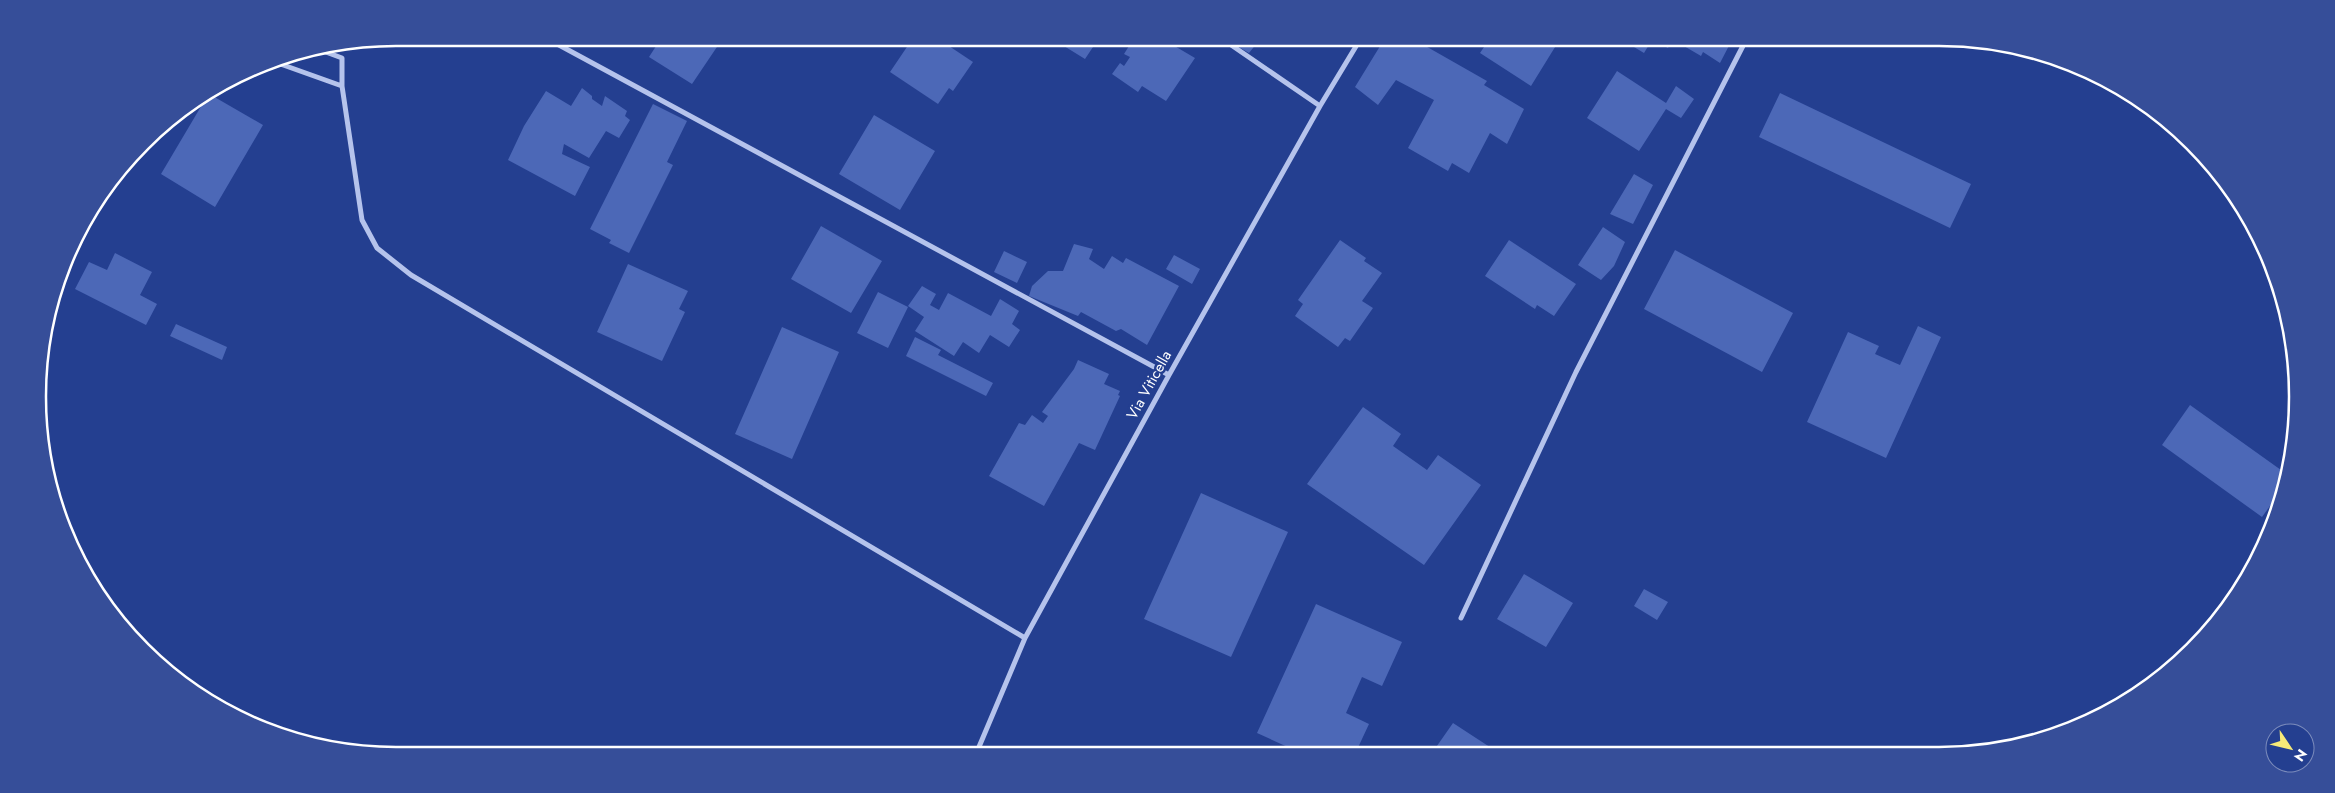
<svg xmlns="http://www.w3.org/2000/svg" width="2335" height="793" font-family="Jost,sans-serif">
<style>
.building{fill:#4c68b7}
.lines{fill:none;stroke-linecap:round;stroke-linejoin:round}
.minor{stroke:#b5c3ec;stroke-width:5}
.labels{text-anchor:middle;stroke-width:5;stroke-linejoin:round;paint-order:stroke}
.street-label{font-size:15px;fill:#fff;stroke:#243f90}
.rim{fill:none;stroke:#fff;stroke-width:2.5}
</style>
<rect width="100%" height="100%" fill="#243f90"/>
<!-- building -->
<path class="building" d="M657 38H723L692 84 649 57 660 40Z
M913 38H937L973 62 953 91 949 88 938 104 890 72Z
M1051 38H1099L1085 59Z
M1134 38H1161L1195 58 1166 101 1142 86 1138 92 1112 74 1120 63 1124 66 1130 57 1124 54Z
M1223 38H1261L1249 53Z
M1385 38H1426L1422 44 1487 81 1484 85 1524 109 1507 144 1490 133 1469 173 1452 163 1448 171 1408 148 1434 100 1396 80 1378 105 1355 87Z
M1490 38H1558L1560 39 1531 86 1480 53Z
M1619 38H1733L1720 63 1703 52 1701 56 1672 39 1668 48 1652 40 1644 53Z
M1617 71 1666 103 1676 86 1694 99 1681 118 1666 109 1639 151 1587 118Z
M582 88 592 96V99L602 106 605 96 627 111 625 116 630 120 619 138 606 131 589 158 564 144 562 154 590 167 575 196 508 160 524 126 546 91 571 106Z
M1780 93 1971 184 1950 228 1759 137Z
M211 95 263 125 215 207 161 174 206 98Z
M653 104 687 121 667 162 673 165 629 253 609 243 611 240 590 229Z
M874 115 935 151 900 210 839 174Z
M1634 174 1653 185 1633 224 1610 214Z
M821 226 882 261 851 313 791 279Z
M1603 227 1625 242 1614 266 1601 280 1578 265Z
M1340 240 1366 258 1364 261 1382 273 1362 301 1373 308 1350 341 1345 338 1338 347 1295 316 1303 304 1298 300Z
M1509 240 1576 284 1554 316 1537 305 1535 309 1485 276Z
M1074 244 1093 249 1089 259 1104 269 1112 256 1123 263 1126 258 1179 286 1147 345 1121 329 1116 331 1081 312 1078 316 1029 296 1032 286 1048 271H1063Z
M1675 250 1793 313 1762 372 1644 309Z
M1004 251 1027 262 1017 283 994 272Z
M115 253 152 272 140 295 157 304 146 325 75 289 89 262 107 270Z
M1174 255 1200 269 1192 284 1166 269Z
M628 264 688 291 679 309 685 312 662 361 597 332Z
M922 286 936 294 930 305 939 310 948 293 991 316 1000 299 1019 311 1012 324 1020 330 1009 347 990 335 979 353 963 342 954 356 915 331 924 317 908 306Z
M878 292 908 307 888 348 857 333Z
M176 324 227 347 222 360 170 336Z
M1918 326 1941 337 1886 458 1807 422 1848 332 1879 346 1875 354 1900 365Z
M782 327 839 352 792 459 735 434Z
M915 337 941 350 938 355 993 383 986 396 906 356Z
M1078 360 1109 374 1104 384 1120 391 1118 395 1120 396 1095 450 1079 443 1044 506 989 476 1019 423 1025 425 1032 415 1043 423 1048 416 1042 412 1074 369Z
M2190 405 2288 475 2283 488 2262 517 2162 445Z
M1363 407 1401 434 1393 446 1427 470 1438 455 1481 485 1424 565 1307 484Z
M1201 493 1288 532 1231 657 1144 619Z
M1524 574 1573 603 1546 647 1497 619Z
M1644 589 1668 602 1657 620 1634 606Z
M1316 604 1402 642 1382 686 1362 677 1346 713 1369 724 1355 754H1303L1257 733Z
M1453 723 1499 753H1432Z"/>
<g class="lines">
<!-- minor -->
<path class="minor" d="M546 38 1169 375
M1221 38 1320 106
M315 48 342 58V86
M272 61 342 86 362 220 377 248 411 275 1025 638
M1461 618 1576 372 1747 38
M976 754 1025 638 1169 375 1320 106 1361 38"/>
</g>
<g class="labels">
<!-- street labels -->
<g class="street-label">
<text transform="translate(1149 385) rotate(-61)" y="5">Via Viticella</text>
</g>
</g>
<!-- crop -->
<path d="M0 0H2335V793H0ZM396 46H1939A350 350 0 0 1 2289 396V397A350 350 0 0 1 1939 747H396A350 350 0 0 1 46 397V396A350 350 0 0 1 396 46Z" fill="#364e99" fill-rule="evenodd"/>
<path class="rim" d="M396 46H1939A350 350 0 0 1 2289 396V397A350 350 0 0 1 1939 747H396A350 350 0 0 1 46 397V396A350 350 0 0 1 396 46Z"/>
<!-- north arrow -->
<g transform="translate(2290 748) rotate(125)"><circle r="24" fill="#243f90" stroke="#7c8cbc"/>
<path d="M0-4L9 19L0 12L-9 19Z" fill="#f7ea78"/>
<text y="-8" font-size="14" font-weight="bold" text-anchor="middle" fill="#ffffff">N</text>
</g>
</svg>
